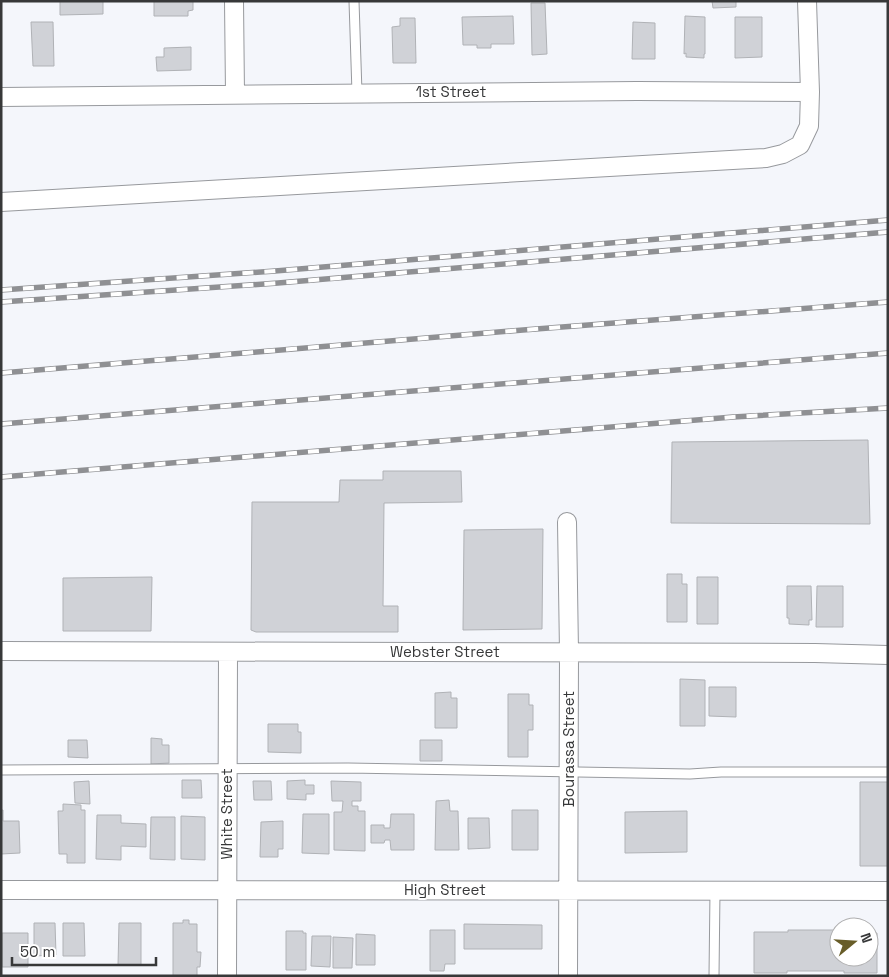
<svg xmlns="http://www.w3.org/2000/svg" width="889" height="977" font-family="'Space Grotesk',sans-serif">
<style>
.building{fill:#d0d2d7;stroke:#b0b2b6}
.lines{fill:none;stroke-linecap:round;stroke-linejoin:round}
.service-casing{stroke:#97999d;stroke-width:11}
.minor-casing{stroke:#97999d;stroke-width:20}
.service{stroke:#fff;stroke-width:9}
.minor{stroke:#fff;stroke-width:18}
.rail-casing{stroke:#8f9093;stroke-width:5.5}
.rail{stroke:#fff;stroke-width:4;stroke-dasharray:11;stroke-linecap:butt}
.labels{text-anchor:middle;stroke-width:4;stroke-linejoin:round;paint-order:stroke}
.street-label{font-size:15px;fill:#373839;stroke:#fff}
</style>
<rect width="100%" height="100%" fill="#f4f6fb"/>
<!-- building -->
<path class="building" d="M60 1H103V14L60 15Z
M154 1H193V10L188 11V16H154Z
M712 1H736V7L713 8Z
M531 3H545L547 54 532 55Z
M513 16 514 44H491V48H477V45H463L462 17Z
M685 16 705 17V54H704V58L686 57V53L684 54Z
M735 17H762V57L735 58Z
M400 18H415L416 63H393L392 27 400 26Z
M31 22H53L54 66H33Z
M633 22 655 23V59H632Z
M191 47V70L157 71 156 57H164V48Z
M868 440 870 524 671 523 672 442Z
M383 471H461L462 502 384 503 383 606H398V632H256L251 630 252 502H339L340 480H383Z
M543 529 542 629 463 630 464 530Z
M667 574H682V584H687V622H667Z
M152 577 151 631H63V578Z
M697 577H718V624H697Z
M787 586H811L812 620H809V625L789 624V618H787Z
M817 586H843V627H816Z
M680 679 705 680V726H680Z
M709 687H736V717L709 716Z
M451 692V698H457V728H435V693Z
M508 694H529V705H533V730H528V757H508Z
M268 724H298V732H301V753L268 752Z
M151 738 162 739V745H169V763L151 764Z
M68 740H87L88 758 68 757Z
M420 740H442V761H420Z
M182 780H201L202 798H182Z
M305 780V785H314V794H306V800L287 799V781Z
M89 781 90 804 75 803 74 782Z
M253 781H271L272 800H254Z
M331 781 361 782V801H352V806H358V811H365V851L334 850V812H342L343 801H332Z
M860 782H888V866H860Z
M449 800 450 811H458L459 850H435L436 801Z
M63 804 81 805V810H85V863H67V854H59L58 811H63Z
M1 810H3V821H19L20 853 1 854Z
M512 810H538V850H512Z
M687 811V852L625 853V812Z
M303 814H329V854L302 853Z
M391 814H414V850H391L390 840H385L384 843H371V825H384V828H390Z
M97 815H121V823L146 824V847L121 846V860L96 859Z
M181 816 205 817V860L181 859Z
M151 817H175V860L150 859Z
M468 818H489L490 848 468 849Z
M283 821V849H278V857H260L261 822Z
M183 920H189V924H197V952H201L200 967H197V976H173V923H183Z
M34 923H55L56 955 34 956Z
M63 923H84L85 956H63Z
M119 923H141V965H118Z
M464 924 542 925V949H464Z
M430 930H455V964H445L444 971H430Z
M788 930H839V957H869V933H877V973H844V971H787V973H754V932H788Z
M286 931H303V933H306V970H286Z
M2 933H28V967H2Z
M356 934 375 935V965H356Z
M312 936H331L330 967 311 966Z
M333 937 353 938 352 968H333Z"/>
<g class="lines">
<defs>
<path id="service" d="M354 1 357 93
M1 770 348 768 690 774 721 772H888
M714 976 715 891"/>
<path id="minor" d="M234 1 235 94
M1 97 637 91 810 92
M1 202 766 158 783 154 800 145 809 126 810 92 807 1
M567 522 569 652 568 976
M1 651 815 653 888 655
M1 890 888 891
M227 976 228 653"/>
</defs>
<!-- service casing -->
<use href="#service" class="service-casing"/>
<!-- minor casing -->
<use href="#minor" class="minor-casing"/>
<!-- service -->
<use href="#service" class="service"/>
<!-- minor -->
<use href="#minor" class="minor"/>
<defs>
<path id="rail" d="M1 290 275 271 888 220
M1 302 278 283 888 232
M1 373 523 330 888 302
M1 424 888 353
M1 477 733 417 888 408"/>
</defs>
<!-- rail casing -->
<use href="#rail" class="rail-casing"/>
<!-- rail -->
<use href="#rail" class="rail"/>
</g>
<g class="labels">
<!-- street labels -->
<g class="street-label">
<text x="451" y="97">1st Street</text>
<text x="445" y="657">Webster Street</text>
<text transform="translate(569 749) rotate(-90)" y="5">Bourassa Street</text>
<text transform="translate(227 814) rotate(-90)" y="5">White Street</text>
<text x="445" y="895">High Street</text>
</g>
</g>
<!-- border -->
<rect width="889" height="977" fill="none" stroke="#373839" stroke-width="5"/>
<!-- north arrow -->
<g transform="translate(854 942) rotate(72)"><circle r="24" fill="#ffffff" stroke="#afafb0"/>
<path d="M0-4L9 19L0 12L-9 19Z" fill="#685d29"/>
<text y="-8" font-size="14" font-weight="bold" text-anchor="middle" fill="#373839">N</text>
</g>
<!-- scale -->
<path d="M12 957v8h144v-8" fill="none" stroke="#373839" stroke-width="2.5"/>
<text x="20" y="957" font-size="15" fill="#373839" stroke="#ffffff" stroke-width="4" paint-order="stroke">50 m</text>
</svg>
